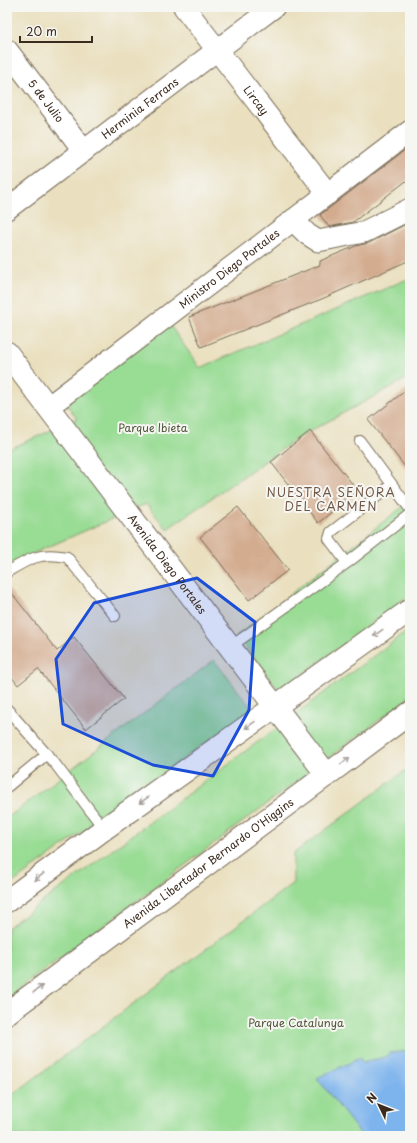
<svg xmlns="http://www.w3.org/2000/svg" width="417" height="1143" font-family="'Playpen Sans',sans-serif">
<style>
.green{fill:#99dc94;stroke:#6a8359}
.water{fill:#7eb4ed;stroke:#5c6f86}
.building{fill:#d3ab8e}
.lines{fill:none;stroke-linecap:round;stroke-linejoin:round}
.service-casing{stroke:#786a56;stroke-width:12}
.minor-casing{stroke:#786a56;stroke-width:23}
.tertiary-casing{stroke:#786a56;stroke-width:24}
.primary-casing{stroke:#786a56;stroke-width:24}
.service{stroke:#fff;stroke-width:10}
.minor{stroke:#fff;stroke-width:21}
.tertiary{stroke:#fff;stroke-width:22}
.primary{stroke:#fff;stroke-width:22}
.oneway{stroke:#a79f9a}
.marked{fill:#1d4ed8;fill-opacity:0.2;stroke:#1d4ed8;stroke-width:3;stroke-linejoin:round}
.labels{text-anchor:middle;stroke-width:4;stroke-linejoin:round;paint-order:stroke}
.street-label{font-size:11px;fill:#3b2a1e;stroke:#f6f6f2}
.park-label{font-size:11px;fill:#52563c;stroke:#f6f6f2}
.neighbourhood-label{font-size:12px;letter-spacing:1px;fill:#705745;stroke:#f6f6f2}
</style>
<rect width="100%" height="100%" fill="#f6f6f2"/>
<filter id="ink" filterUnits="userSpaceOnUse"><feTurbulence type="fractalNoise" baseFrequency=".025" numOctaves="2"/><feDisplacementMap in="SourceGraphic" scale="8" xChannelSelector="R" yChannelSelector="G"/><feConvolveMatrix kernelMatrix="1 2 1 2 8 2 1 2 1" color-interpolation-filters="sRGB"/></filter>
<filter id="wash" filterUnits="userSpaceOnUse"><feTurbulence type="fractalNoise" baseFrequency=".012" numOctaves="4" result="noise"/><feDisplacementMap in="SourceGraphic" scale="16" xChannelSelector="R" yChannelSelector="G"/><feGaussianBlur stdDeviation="0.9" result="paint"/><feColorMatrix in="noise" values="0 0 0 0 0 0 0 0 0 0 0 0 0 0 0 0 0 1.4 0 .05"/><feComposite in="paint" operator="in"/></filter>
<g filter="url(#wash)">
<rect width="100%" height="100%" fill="#eae0bf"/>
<!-- green -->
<path class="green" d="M410 278V377L301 436 167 529 146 504 7 565V450L77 419 60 395 162 314 200 368Z
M410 501V595L280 691 237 636Z
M410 629V697L7 998V928Z
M214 660 252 709 7 887V818Z
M410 767V1136H7V1099L293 883V854Z"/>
<!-- water -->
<path class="water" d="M410 1051V1136H362L317 1078 360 1058 363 1063 388 1056 389 1053Z"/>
<g id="blocks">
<!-- building -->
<path class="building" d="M410 146V178L353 222 329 227 320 215Z
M410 222V260L324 298 201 347 189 317 320 265V261L356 246 369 243Z
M410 387V473L368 420Z
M310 431 358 491 318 523 271 462Z
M238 507 288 570 249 600 200 537Z
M7 587 57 651 74 637 124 699 86 729 38 669 18 685 7 671Z"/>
</g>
</g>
<g filter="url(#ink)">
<use href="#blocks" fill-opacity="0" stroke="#786a56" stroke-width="1"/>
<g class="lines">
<defs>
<path id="service" d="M360 441 410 509
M392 485 331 532 329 539 347 563 410 514
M7 572C30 558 40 552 67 557L115 616
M230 647 347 563
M7 709 56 765 104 829
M7 787 47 754"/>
<g id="minor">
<path id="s1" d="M184 7 328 194"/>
<path id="s2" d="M7 50 84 151"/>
<path id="s3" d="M7 209 274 7"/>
<path d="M293 220 307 234 318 241 364 232 410 209"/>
<path id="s4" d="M48 407 410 131"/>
</g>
<g id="tertiary">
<path id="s5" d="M7 353 327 775"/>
</g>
<g id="primary">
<path d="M7 901 104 829 410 610"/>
<path id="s6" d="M7 1013 410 713"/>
</g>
</defs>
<!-- service casing -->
<use href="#service" class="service-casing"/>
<!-- minor casing -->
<use href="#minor" class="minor-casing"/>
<!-- tertiary casing -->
<use href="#tertiary" class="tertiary-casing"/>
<!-- primary casing -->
<use href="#primary" class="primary-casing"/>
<!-- service -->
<use href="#service" class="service"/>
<!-- minor -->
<use href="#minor" class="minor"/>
<!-- tertiary -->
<use href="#tertiary" class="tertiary"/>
<!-- primary -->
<use href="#primary" class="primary"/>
</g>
<!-- one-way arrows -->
<defs><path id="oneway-shaft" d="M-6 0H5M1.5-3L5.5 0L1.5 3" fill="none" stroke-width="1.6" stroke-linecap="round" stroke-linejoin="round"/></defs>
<g class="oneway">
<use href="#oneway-shaft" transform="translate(378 633) rotate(144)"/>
<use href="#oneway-shaft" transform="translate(250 725) rotate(145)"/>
<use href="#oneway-shaft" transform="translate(345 761) rotate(-37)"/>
<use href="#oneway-shaft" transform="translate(144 800) rotate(145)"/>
<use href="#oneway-shaft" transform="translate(39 877) rotate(143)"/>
<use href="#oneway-shaft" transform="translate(38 989) rotate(-37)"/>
</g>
</g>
<!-- marked area -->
<path class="marked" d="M197 578 255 622 249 710 213 776 153 765 63 724 56 659 94 603Z"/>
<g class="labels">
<!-- street labels -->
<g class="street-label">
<text dy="4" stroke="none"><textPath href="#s1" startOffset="118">Lircay</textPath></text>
<text dy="4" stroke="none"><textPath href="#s2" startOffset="64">5 de Julio</textPath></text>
<text dy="4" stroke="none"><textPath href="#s3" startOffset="167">Herminia Ferrans</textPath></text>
<text dy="4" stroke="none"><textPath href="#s4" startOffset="228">Ministro Diego Portales</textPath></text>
<text dy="4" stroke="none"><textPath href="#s5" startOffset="265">Avenida Diego Portales</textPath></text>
<text dy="4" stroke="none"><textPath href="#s6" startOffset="251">Avenida Libertador Bernardo O'Higgins</textPath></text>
</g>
<!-- park labels -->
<g class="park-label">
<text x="153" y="432">Parque Ibieta</text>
<text x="296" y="1027">Parque Catalunya</text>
</g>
<!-- neighbourhood labels -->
<g class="neighbourhood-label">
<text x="331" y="497">NUESTRA SEÑORA<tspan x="331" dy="14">DEL CARMEN</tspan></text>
</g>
</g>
<!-- margin -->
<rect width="417" height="1143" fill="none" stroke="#f6f6f2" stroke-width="24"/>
<!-- north arrow -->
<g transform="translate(379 1105) rotate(313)" stroke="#f6f6f2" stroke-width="3" paint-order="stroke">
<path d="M0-3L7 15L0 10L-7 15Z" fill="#3b2a1e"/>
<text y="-6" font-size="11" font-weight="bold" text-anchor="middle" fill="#3b2a1e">N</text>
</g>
<!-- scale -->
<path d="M20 36v6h72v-6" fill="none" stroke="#3b2a1e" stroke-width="2"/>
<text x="26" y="36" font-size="12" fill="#3b2a1e" stroke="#f6f6f2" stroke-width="3" paint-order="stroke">20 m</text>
</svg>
